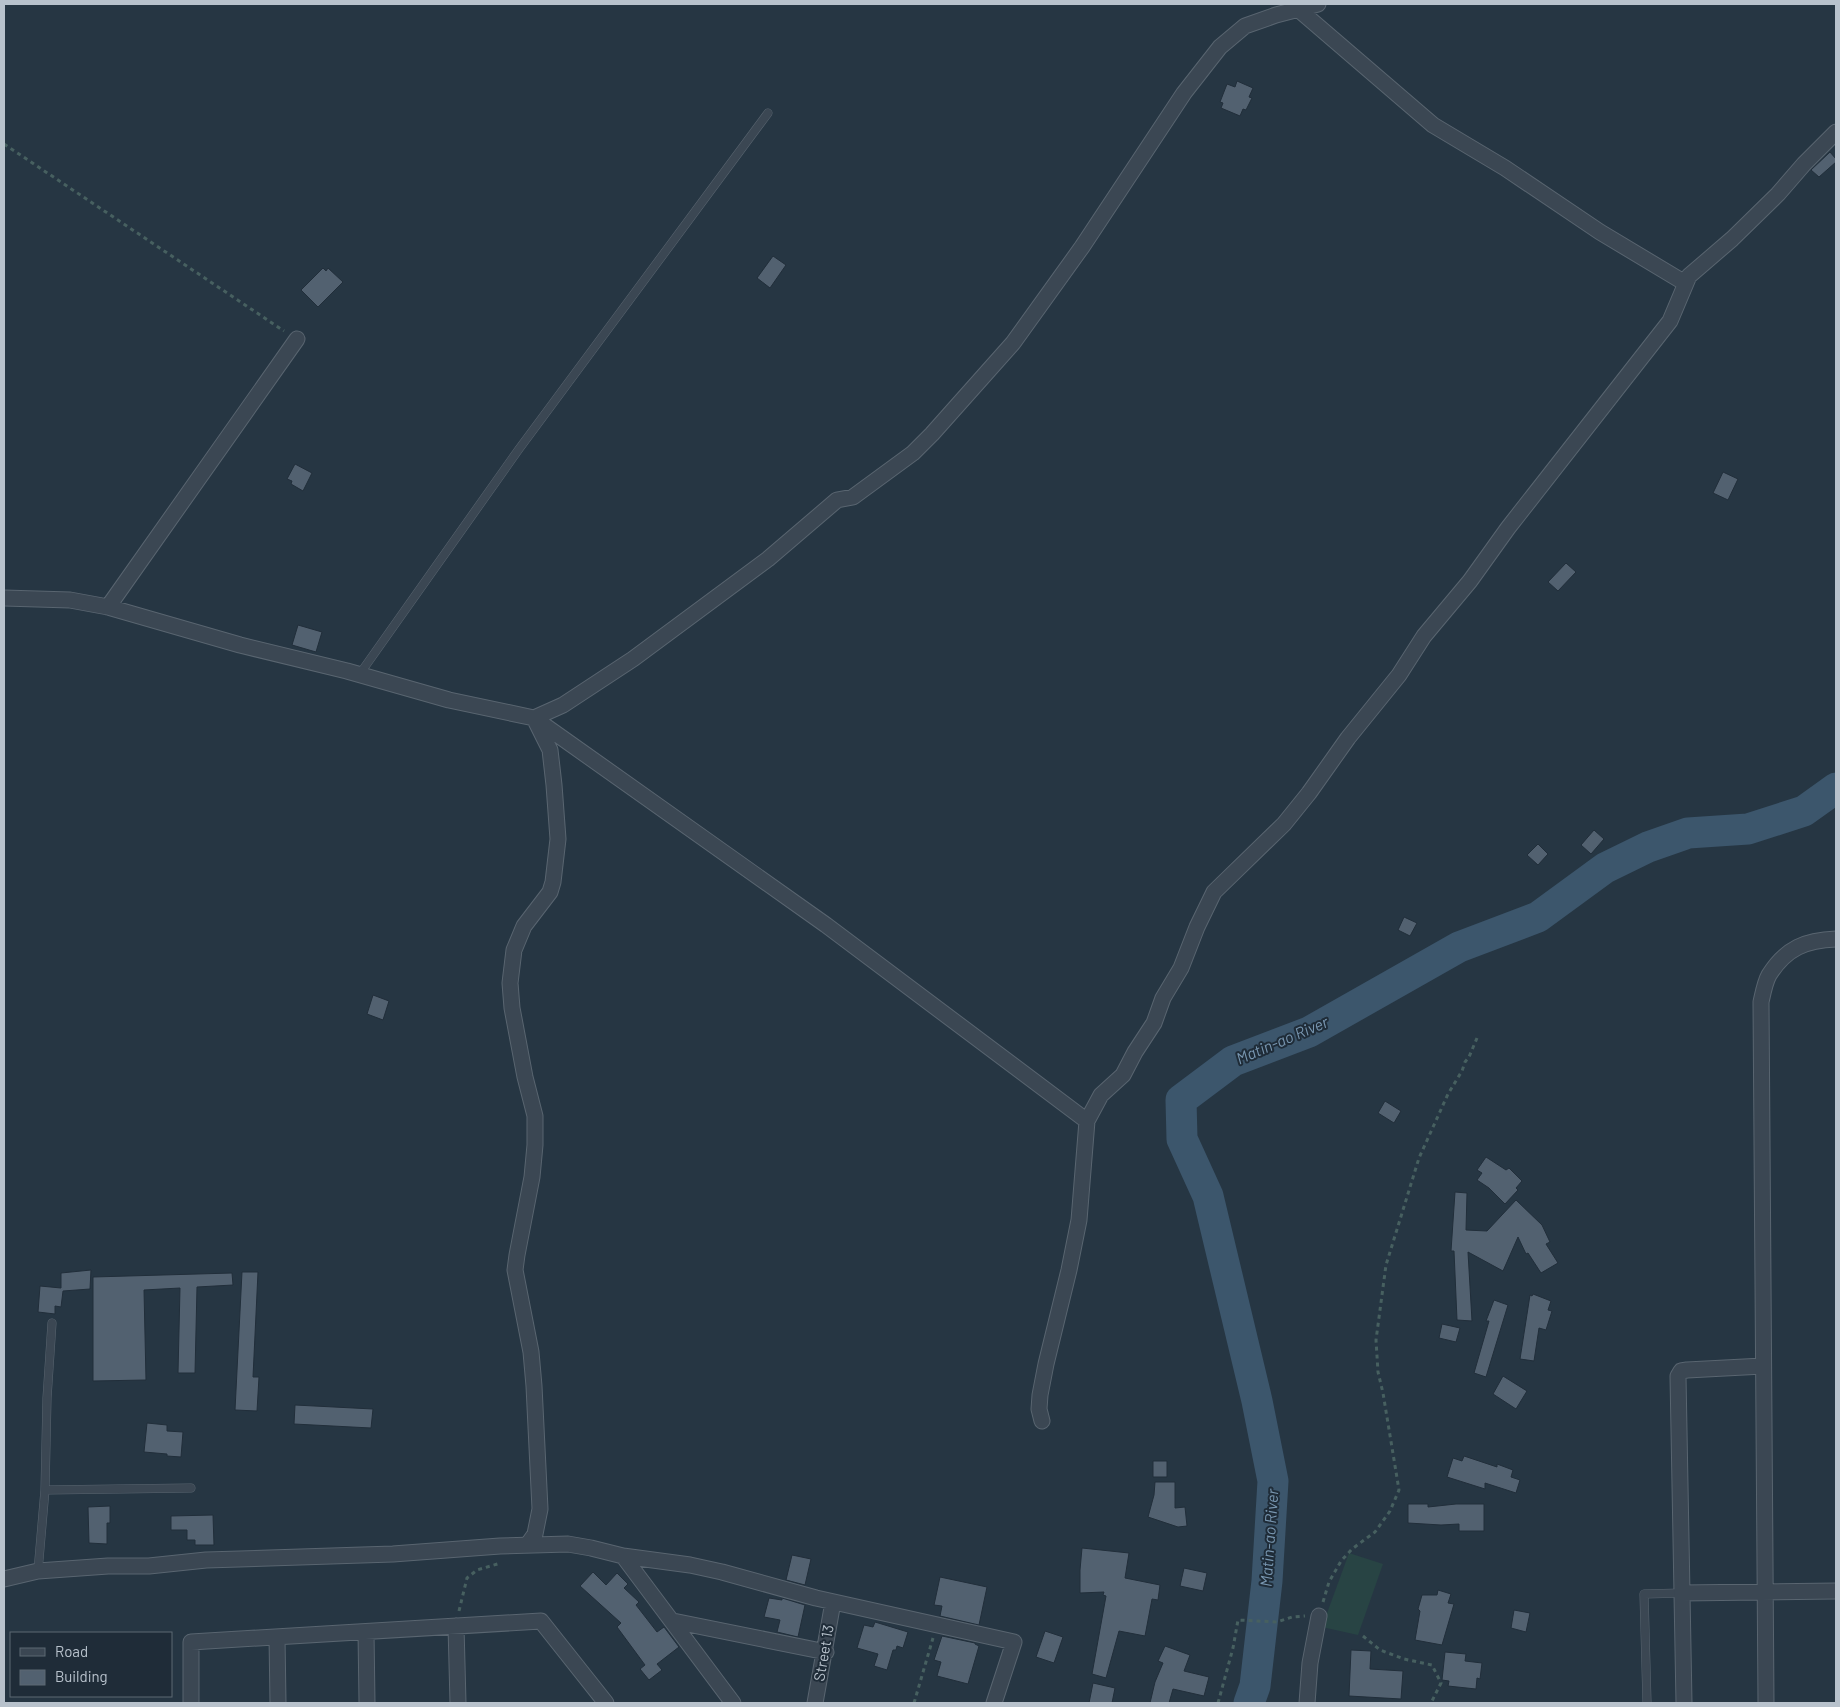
<svg xmlns="http://www.w3.org/2000/svg" width="1840" height="1707" font-family="Barlow,sans-serif">
<style>
.green{fill:#284444}
.lines{fill:none;stroke-linecap:round;stroke-linejoin:round}
.river{stroke:#3c566c;stroke-width:31}
.building{fill:#526170;stroke:#212e3a}
.service-casing{stroke:#596570;stroke-width:9}
.minor-casing{stroke:#596570;stroke-width:17}
.path{stroke:#476060;stroke-width:3;stroke-dasharray:4 4;stroke-linecap:butt}
.service{stroke:#3b4753;stroke-width:8}
.minor{stroke:#3b4753;stroke-width:15}
.labels{text-anchor:middle;stroke-width:4;stroke-linejoin:round;paint-order:stroke}
.street-label{font-size:15px;fill:#b8c2cc;stroke:#1f2c38}
.water-label{font-size:16px;font-style:italic;fill:#7896b0;stroke:#1f2c38}
</style>
<rect width="100%" height="100%" fill="#263643"/>
<!-- green -->
<path class="green" d="M1349 1553 1383 1564 1358 1635 1322 1627Z"/>
<g class="lines">
<!-- river -->
<path class="river" d="M1249 1703 1255 1686 1267 1581 1273 1481 1257 1401 1208 1196 1182 1139 1181 1100 1233 1061 1309 1032 1459 947 1538 917 1605 868 1648 847 1688 833 1748 829 1804 811 1836 788"/>
</g>
<!-- building -->
<path class="building" d="M1237 81 1253 88 1249 97 1252 98 1246 110 1243 109 1240 116 1221 108 1223 103 1220 102 1227 84 1235 87Z
M1830 152 1836 159V162L1819 177 1811 170Z
M773 256 786 265 770 288 757 278Z
M323 268 326 271 328 268 343 282 318 307 301 290Z
M295 464 312 473 303 491 291 484 292 481 287 479Z
M1723 472 1738 479 1728 500 1713 493Z
M1566 563 1576 572 1558 591 1548 582Z
M298 625 322 632 316 652 292 645Z
M1594 830 1604 839 1591 854 1581 845Z
M1538 844 1548 854 1538 865 1527 855Z
M1404 917 1417 923 1410 936 1398 930Z
M373 995 389 1001 383 1020 367 1014Z
M1385 1101 1401 1111 1394 1123 1378 1113Z
M1486 1157 1506 1170 1509 1168 1522 1181 1516 1188 1518 1190 1505 1204 1489 1188 1477 1180 1482 1173 1477 1170Z
M1455 1192 1467 1193 1466 1230 1487 1231 1516 1200 1542 1225 1550 1242 1546 1244 1558 1263 1541 1273 1528 1253 1526 1254 1518 1237 1503 1271 1468 1252 1472 1321 1457 1320 1454 1251H1451Z
M91 1270 90 1289 63 1291 61 1307 55 1306V1314L38 1312 40 1286 61 1288V1273Z
M242 1272H258L253 1377H259L257 1411 235 1410Z
M232 1273 233 1285 197 1287 195 1373H178L180 1288 144 1290 146 1380 93 1381V1277Z
M1533 1294 1551 1301 1548 1310 1552 1311 1546 1330 1539 1328 1534 1361 1520 1359 1530 1295 1532 1296Z
M1494 1300 1508 1305 1486 1377 1474 1373 1489 1321H1486Z
M1442 1324 1460 1328 1456 1342 1439 1338Z
M1503 1376 1527 1391 1516 1409 1493 1394Z
M295 1405 373 1409 371 1428 294 1424Z
M147 1423 167 1425V1431L183 1432 181 1457 167 1456V1454L144 1452Z
M1464 1456 1497 1467V1464L1513 1470 1511 1477 1520 1480 1516 1493 1485 1483V1489L1447 1477 1453 1458 1462 1461Z
M1153 1461H1167V1477H1153Z
M1155 1482H1175V1508L1185 1507 1187 1526 1178 1527 1148 1517 1154 1495Z
M1408 1504H1428V1507L1456 1504H1484V1531H1459V1524L1441 1525 1408 1523Z
M110 1506V1523H107V1544L89 1543 88 1507Z
M213 1515 214 1545H195V1540H187V1530H171V1516Z
M1082 1548 1129 1553 1125 1578 1160 1585 1158 1600 1152 1599 1145 1636 1119 1631 1106 1678 1092 1674 1106 1596 1103 1595 1104 1592 1080 1593V1570Z
M792 1555 811 1559 805 1585 786 1580Z
M1184 1568 1207 1573 1203 1591 1180 1586Z
M593 1572 606 1585 617 1573 628 1584 624 1588 639 1602 636 1605 657 1632 664 1627 679 1647 657 1664 662 1670 649 1680 640 1669 645 1665 617 1627 621 1623 580 1586Z
M940 1577 987 1587 979 1625 940 1616 942 1606 934 1605Z
M1438 1590 1451 1594 1448 1603 1454 1604 1442 1645 1415 1640 1420 1611 1418 1609 1422 1595H1437Z
M769 1598 782 1600V1598L805 1605 798 1637 777 1632 780 1620 764 1617Z
M1514 1610 1530 1613 1526 1632 1511 1628Z
M875 1622 908 1632 903 1648 897 1646 896 1650H893L887 1670 874 1666 878 1654 857 1648 864 1625 873 1627Z
M1045 1631 1063 1637 1054 1663 1036 1657Z
M942 1636 975 1643V1644L979 1646 968 1684 937 1676 941 1662 934 1660Z
M1165 1646 1190 1655 1184 1671 1209 1677 1204 1696 1173 1689 1169 1703H1150L1155 1682 1163 1663 1158 1661Z
M1351 1650 1371 1651 1370 1669 1403 1671 1401 1699 1349 1696Z
M1445 1652 1466 1654 1465 1661 1482 1663 1480 1679 1477 1678 1476 1689 1448 1686 1449 1681 1442 1680Z
M1093 1683 1115 1688 1112 1703H1089Z"/>
<g class="lines">
<defs>
<path id="service" d="M359 675 519 449 768 113
M45 1490 191 1488
M38 1571 45 1490 47 1398 52 1323
M1647 1703 1644 1594 1682 1593"/>
<path id="minor" d="M1298 9 1433 125 1505 168 1600 232 1685 283
M4 598 70 600 108 607 240 645 347 671 449 700 534 718 826 925 1087 1121
M108 607 297 339
M534 718 563 705 633 659 768 559 837 500 853 497 913 453 932 434 1013 343 1082 247 1184 93 1220 47 1245 26 1276 15 1318 4
M1042 1421 1039 1409 1040 1395 1046 1364 1069 1270 1079 1220 1087 1121 1101 1095 1123 1075 1135 1052 1154 1023 1163 998 1181 968 1197 927 1214 892 1284 824 1309 793 1348 738 1399 675 1424 636 1470 581 1508 528 1670 321 1689 276 1732 239 1778 194 1804 164 1836 132
M528 1544 535 1534 540 1509 534 1386 531 1352 515 1270 517 1255 532 1177 535 1145V1116L525 1077 512 1008 510 983 514 950 524 926 550 892 553 882 558 839 554 785 550 750 536 722
M623 1556 733 1703
M4 1579 38 1571 108 1566H149L206 1560 393 1554 500 1546 568 1544 591 1548 623 1556 690 1565 722 1572 816 1598 1014 1642 994 1703
M1682 1593 1836 1591
M673 1621 826 1652
M456 1626 458 1703
M366 1632 367 1703
M277 1637 278 1703
M191 1703V1642L541 1621 606 1703
M815 1703 833 1602
M1307 1703 1310 1663 1319 1616
M1684 1703 1678 1376 1681 1371 1687 1370 1763 1366
M1766 1703 1761 1002C1763 993 1765 982 1769 975 1786 948 1806 940 1836 939"/>
</defs>
<!-- service casing -->
<use href="#service" class="service-casing"/>
<!-- minor casing -->
<use href="#minor" class="minor-casing"/>
<!-- path -->
<path class="path" d="M4 144 284 331
M1323 1602 1329 1582 1341 1561 1352 1549 1375 1532 1390 1511 1399 1490 1383 1393 1378 1372 1376 1340 1386 1265 1419 1158 1448 1094 1462 1071 1465 1062 1469 1057 1477 1038
M459 1611 467 1578 477 1570 501 1563
M1363 1636 1380 1650 1404 1659 1432 1665 1441 1683 1431 1703
M914 1703 933 1638
M1218 1703 1233 1648 1238 1620 1277 1622 1292 1617 1305 1616"/>
<!-- service -->
<use href="#service" class="service"/>
<!-- minor -->
<use href="#minor" class="minor"/>
</g>
<g class="labels">
<!-- street labels -->
<g class="street-label">
<text transform="translate(824 1653) rotate(-80)" y="5">Street 13</text>
</g>
<!-- water labels -->
<g class="water-label">
<text transform="translate(1282 1040) rotate(-23)" y="6">Matin-ao River</text>
<text transform="translate(1269 1538) rotate(-86)" y="6">Matin-ao River</text>
</g>
</g>
<!-- border -->
<rect width="1840" height="1707" fill="none" stroke="#b8c2cc" stroke-width="10"/>
<!-- legend -->
<rect x="10" y="1632" width="162" height="65" fill="#1f2c38" stroke="#5c6873"/>
<rect x="20" y="1648" width="25" height="8" fill="#3b4753" stroke="#5c6873"/>
<text x="55" y="1657" font-size="15" fill="#b8c2cc">Road</text>
<rect x="20" y="1670" width="25" height="15" fill="#526170" stroke="#5c6873"/>
<text x="55" y="1682" font-size="15" fill="#b8c2cc">Building</text>
</svg>
